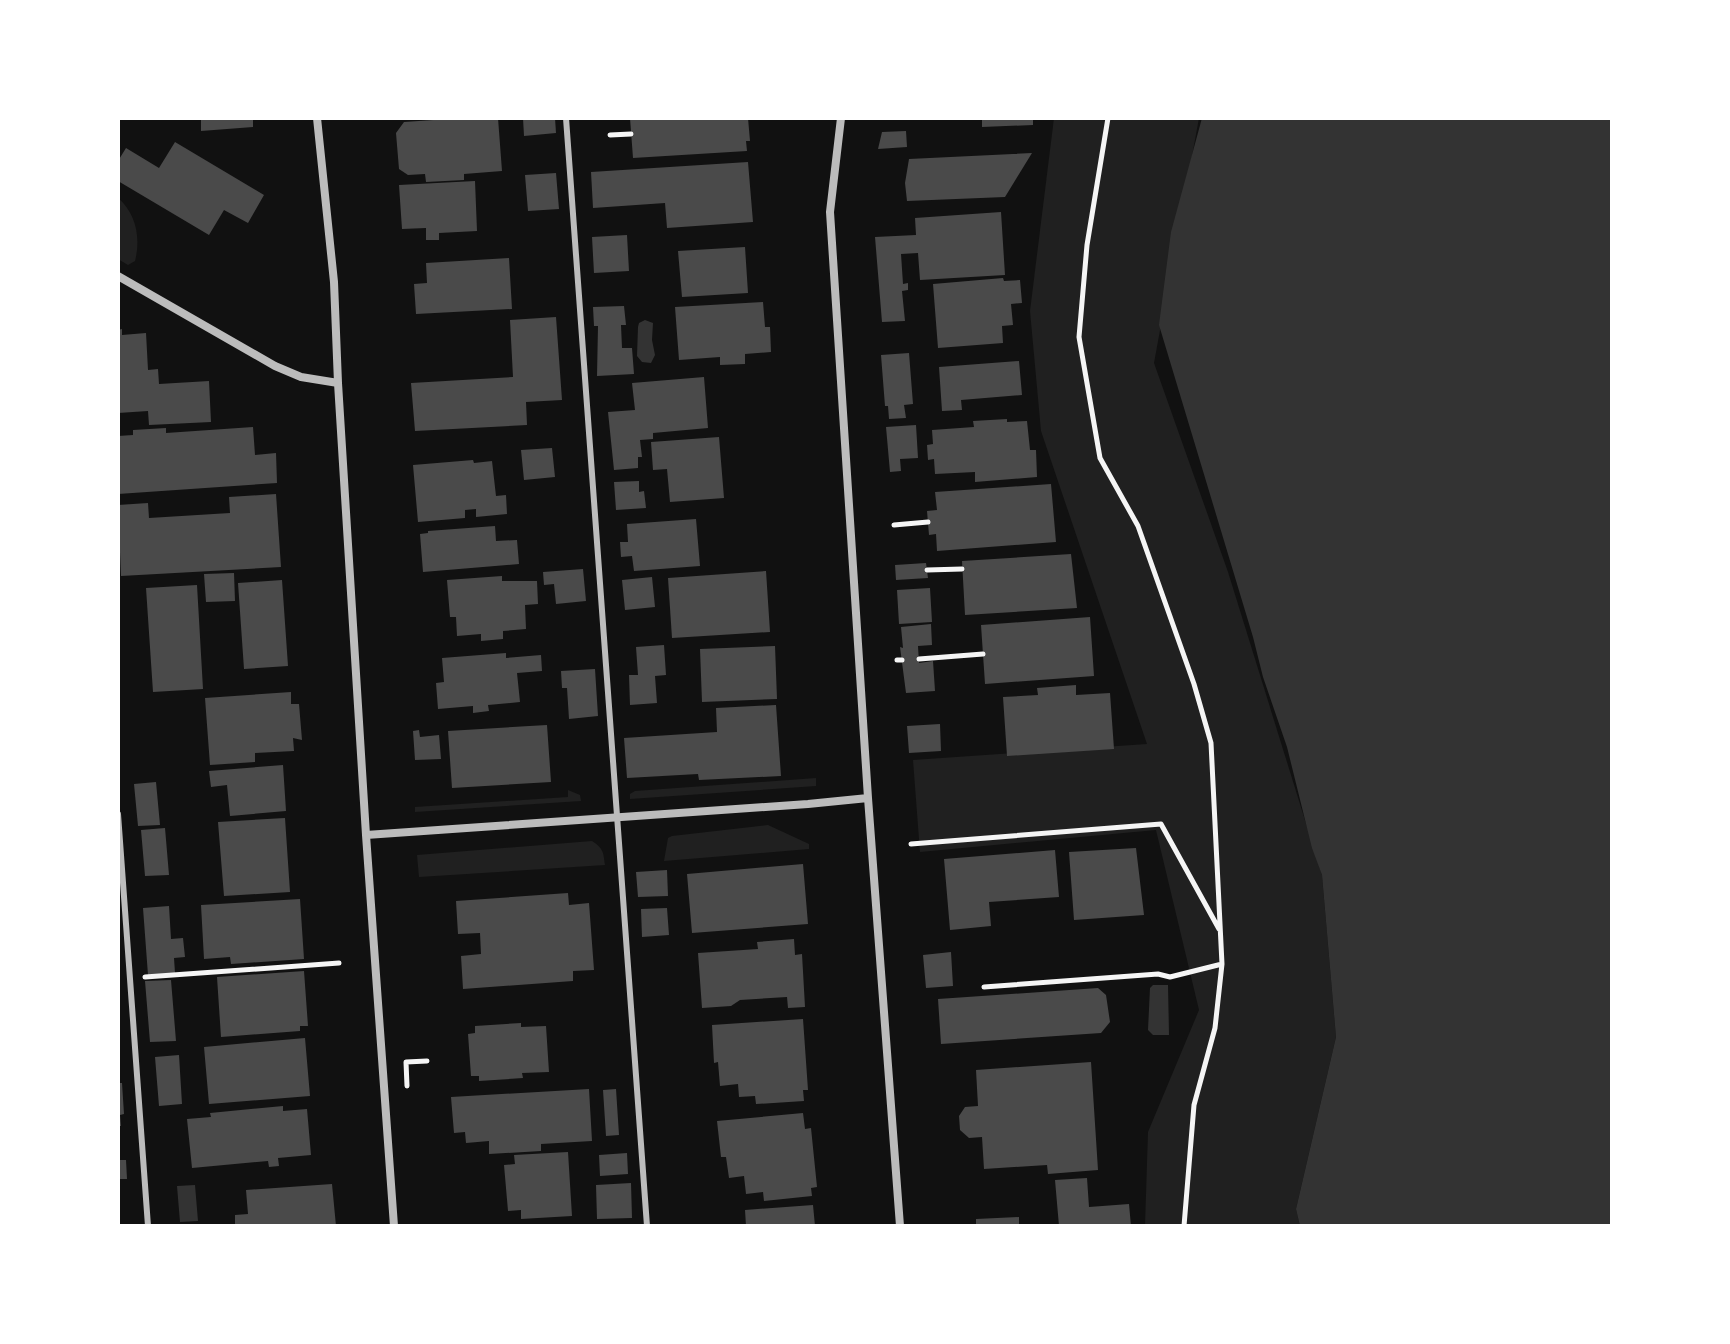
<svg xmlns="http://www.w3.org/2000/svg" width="1730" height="1344" font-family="'PT Sans Narrow',sans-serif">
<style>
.green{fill:#202020}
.water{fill:#333}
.building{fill:#4a4a4a}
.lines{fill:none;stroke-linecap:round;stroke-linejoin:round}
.path{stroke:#f5f5f5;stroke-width:5}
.service{stroke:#bcbcbc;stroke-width:6}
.minor{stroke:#bcbcbc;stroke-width:8}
</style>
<rect width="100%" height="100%" fill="#111"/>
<!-- green -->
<path class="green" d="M1054 118H1199L1154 363 1228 572 1322 875 1336 1037 1296 1209 1300 1226H1145L1148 1132 1199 1010 1156 830 920 852 913 760 1147 744 1041 431 1030 311Z
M118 198C136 213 141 238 135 261L128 265 118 259Z
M816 778V786L630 799V794L635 791Z
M568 790 580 795 581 801 415 812V807L568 797Z
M768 825 809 844V849L664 861 668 838 672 836Z
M592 841C604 849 603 852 605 865L419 877 417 855Z"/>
<!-- water -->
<path class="water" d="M1202 118H1612V1226H1300L1296 1209 1336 1037 1322 875 1312 848 1287 747 1263 677 1253 637 1159 325 1171 232Z
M645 320 653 323 652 340 655 355 651 363 642 362 637 356 638 327 639 323Z
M1153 985H1168L1169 1035H1153L1148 1030 1150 988Z
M195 1185 198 1221 180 1222 177 1186Z"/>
<!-- building -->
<path class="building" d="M201 118H253V127L201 131Z
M463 118H498L502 171 464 174V180L426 182 425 174 408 175 399 169 396 133 404 122Z
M523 118H555L556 133 524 136Z
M630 118H748L750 141H746L747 151 633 158Z
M982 118H1033V125L982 127Z
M906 131 907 147 878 149 882 132Z
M175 142 264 195 248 223 224 210 209 235 118 181V161L126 148 159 168Z
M1032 153 1005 197 907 201 905 183 909 159Z
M748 162 753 222 667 228 665 203 593 208 591 172Z
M556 173 559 209 528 211 525 175Z
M475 181 477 231 439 233V240H426V228L402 229 399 185Z
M1001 212 1005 275 920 280 918 253 901 254 903 284 908 283V290L902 291 905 321 882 322 875 237 916 235 915 218Z
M627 235 629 271 594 273 592 237Z
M745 247 748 293 682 297 678 251Z
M509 258 512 309 416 314 414 284 427 283 426 263Z
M1003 278 1004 281 1020 280 1022 303 1011 304 1013 325 1002 326 1003 343 938 348 933 284Z
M763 302 765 327H770L771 352 745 354V364L720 365V357L679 360 675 307Z
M624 306 626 325H621L622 348H632L634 374 597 376 598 326H594L593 307Z
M556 317 562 400 526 402 527 425 415 431 411 383 513 377 510 320Z
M122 329V335L146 333 148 370 158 369 159 384 209 381 211 422 149 425 148 411 118 413V330Z
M909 353 913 404 904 405 906 418 889 419 888 406H885L881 355Z
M1019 361 1022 395 961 400 962 410 942 411 939 367Z
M704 377 708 428 653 433V439L640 440 642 457H638V468L614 470 608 412 635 410 632 383Z
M1007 419V422L1027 421 1030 450H1036L1037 477 975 482V472L935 474 934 459 928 460 927 445 933 444 932 430 974 427 973 421Z
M916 425 918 458 900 459 901 471 890 472 886 427Z
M253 427 255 455 276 453 277 483 118 494V436L133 435V430L166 428V433Z
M719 437 724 498 670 502 667 469 653 470 651 442Z
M552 448 555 477 524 480 521 450Z
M473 460 474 463 492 461 496 496 506 495 507 514 476 517V509L465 510V518L418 522 413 465Z
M639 481V492L644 491 646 508 616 510 614 482Z
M1051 484 1056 542 937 551 936 534 929 535 927 511 937 510 935 492Z
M276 494 281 567 121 576 118 505 148 503 149 518 230 513 229 497Z
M696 519 700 566 634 571 632 556 621 557 620 542H628L627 524Z
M495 526 496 541 517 540 519 564 423 572 420 534 428 533V531Z
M1071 554 1077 608 965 615 962 561Z
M926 563 928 578 896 580 895 565Z
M583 569 586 601 556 604 554 584 544 585 543 572Z
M766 571 770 632 672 638 668 578Z
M234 573 235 601 206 602 204 574Z
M502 576V581H537L538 604 525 605 526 629 503 631V639L481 641V634L457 636 456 617H450L447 580Z
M652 577 655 607 625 610 622 580Z
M282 580 288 666 244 669 238 583Z
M197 585 203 689 153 692 146 588Z
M930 588 932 622 899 624 897 590Z
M1090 617 1094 676 985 684 981 625Z
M931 624 932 645 918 646 919 663 933 661 935 691 906 693 900 647 903 648 901 627Z
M664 645 666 675 655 676 657 703 630 705 629 675H638L636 647Z
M775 646 777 699 702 702 700 649Z
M506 653V658L541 655 542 671 517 673 520 702 488 705 489 711 473 713V706L438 709 436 683 444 682 442 658Z
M595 669 598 716 569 719 567 688H562L561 671Z
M1076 685V695L1110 693 1114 749 1007 756 1003 697 1038 695 1037 688Z
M291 692V704H299L302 740 293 738 294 751 255 753V762L210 765 205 698Z
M776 705 781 776 699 780 698 774 627 778 624 738 717 732 716 708Z
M940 724 941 751 909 753 907 726Z
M547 725 551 782 452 788 448 731Z
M419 730 420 737 439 735 441 759 415 760 413 731Z
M283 765 286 811 230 816 227 785 211 787 209 771Z
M156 782 160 825 138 826 134 784Z
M285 818 290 892 224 896 218 822Z
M165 828 169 875 145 876 141 830Z
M1136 848 1144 915 1074 920 1069 852Z
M1055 850 1059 897 989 902 991 926 950 930 944 859Z
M803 864 808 924 692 933 687 874Z
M667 870 668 896 638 897 636 872Z
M568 893 569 905 589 903 594 970 573 971V981L463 989 461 956 481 954 480 933 458 934 456 901Z
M300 899 304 959 231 964 230 957 204 959 201 905Z
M169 906 171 939 183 938 185 957 174 958 175 973 148 975 143 908Z
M667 908 669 935 642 937 641 909Z
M794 939 795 955 802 954 805 1007 788 1008 787 997 740 1000 731 1006 702 1008 698 953 758 949 757 942Z
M951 952 953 986 926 988 923 955Z
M304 971 308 1026H300V1031L221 1037 217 977Z
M171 980 176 1041 150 1042 145 981Z
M1098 988 1106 995 1110 1022 1101 1033 941 1044 938 999Z
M803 1019 808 1090H803L804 1101 756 1104 755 1096 739 1097 738 1084 720 1086 718 1062 714 1063 712 1025Z
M521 1023V1027L546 1026 549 1072 522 1073 523 1078 479 1081V1076H471L468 1034 475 1033V1026Z
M305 1038 310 1096 209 1104 204 1047Z
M179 1055 182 1104 159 1106 155 1057Z
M1091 1062 1098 1170 1048 1174 1047 1165 984 1169 982 1137 969 1138 960 1130 959 1116 965 1107 978 1106 976 1070Z
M118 1083H122L124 1114 120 1115 121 1126H118Z
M589 1089 592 1141 541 1144V1151L489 1154V1141L466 1143 465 1132 454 1133 451 1097Z
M616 1089 619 1135 606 1136 603 1090Z
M283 1106V1111L307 1109 311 1155 278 1158 279 1166 269 1167 268 1161 192 1168 187 1119 211 1117 210 1113Z
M803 1113 805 1129 811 1128 817 1187 811 1188 812 1196 764 1201 763 1192 746 1194 744 1176 729 1178 726 1157H721L717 1121Z
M568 1152 572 1216 521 1219V1210L508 1211 504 1165 515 1164 514 1155Z
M627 1153 628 1174 600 1176 599 1155Z
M118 1160H126L127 1179H118Z
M1087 1178 1089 1207 1129 1204 1131 1226H1059L1055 1180Z
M631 1183 632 1218 597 1219 596 1185Z
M332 1184 336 1226H235V1215L248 1214 246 1190Z
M813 1205 815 1226H746L745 1210Z
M1019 1217V1226H976V1219Z"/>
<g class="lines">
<!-- path -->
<path class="path" d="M1108 118 1087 245 1079 337 1100 458 1138 526 1194 684 1211 743 1222 964 1215 1028 1194 1105 1184 1226
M610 135 631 134
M894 525 928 522
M927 570 962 569
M919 659 983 654
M897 660H902
M911 844 1161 824 1219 929
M145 977 339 963
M984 987 1158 974 1170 977 1222 964
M407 1086 406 1062 427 1061"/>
<!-- service -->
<path class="service" d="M566 118 647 1226
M118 814 148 1226"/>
<!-- minor -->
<path class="minor" d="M317 118 334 282 338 383 366 835 394 1226
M841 118 830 212 868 798 900 1226
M118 276 275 366 301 377 338 383
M366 835 808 804 868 798"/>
</g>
<!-- border -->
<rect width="1730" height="1344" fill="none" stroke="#ffffff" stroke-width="240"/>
</svg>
